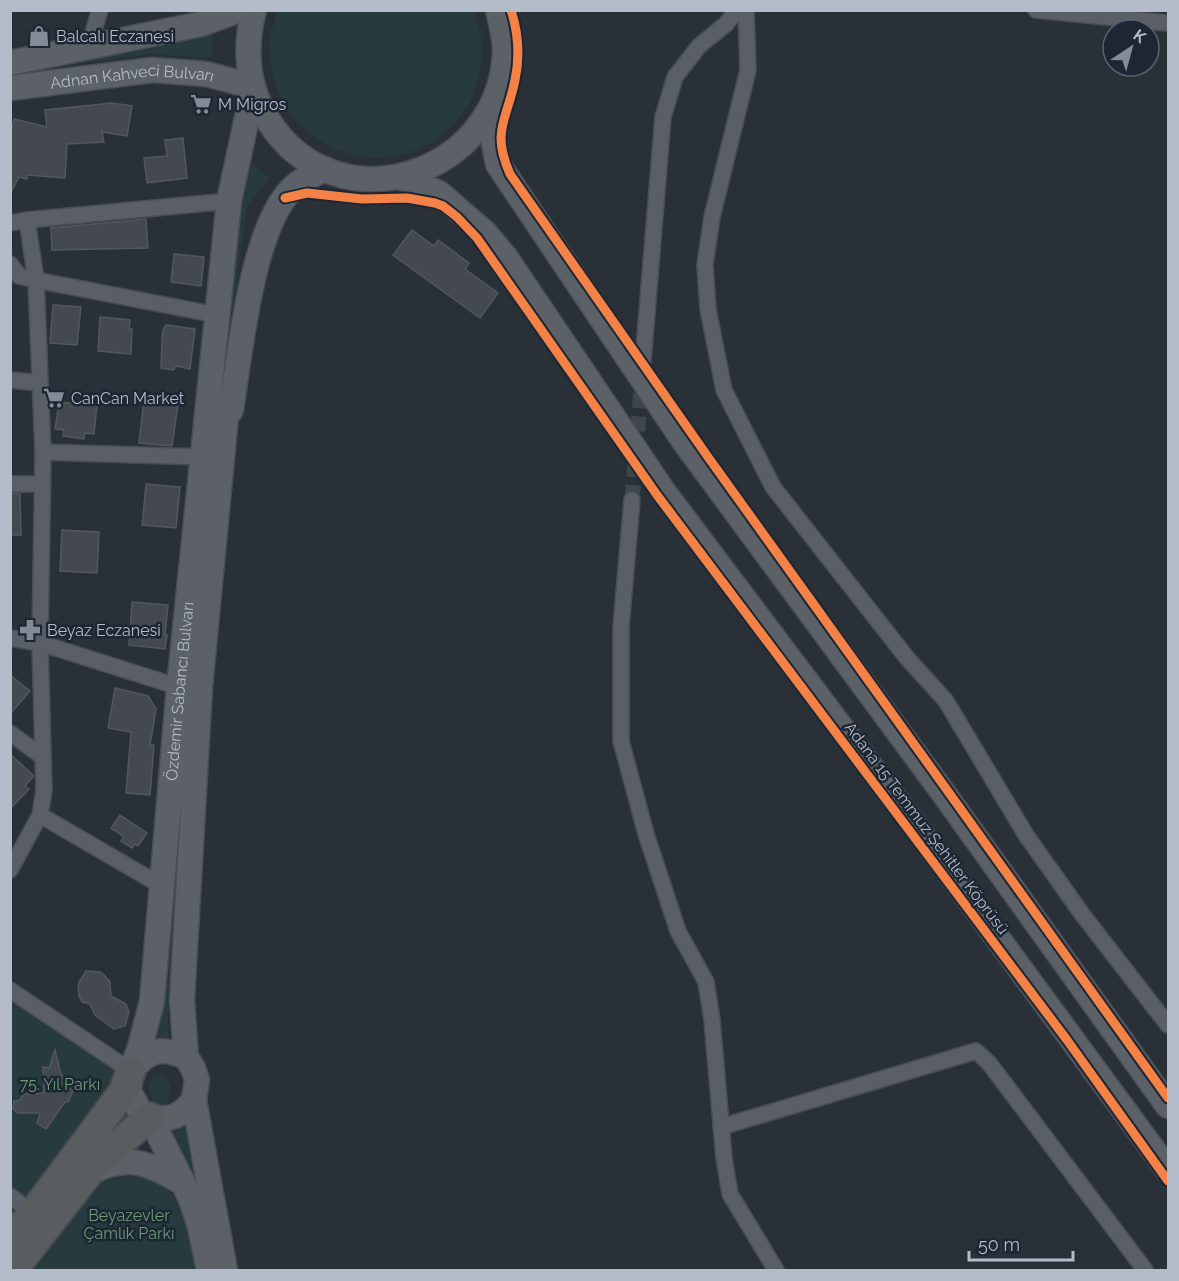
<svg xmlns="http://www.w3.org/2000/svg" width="1179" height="1281" font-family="Raleway,sans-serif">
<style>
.green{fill:#273a3e}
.building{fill:#444950;stroke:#52575f;stroke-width:1.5}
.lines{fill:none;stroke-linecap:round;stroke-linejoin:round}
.minor-tunnel{stroke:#3f454e;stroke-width:15;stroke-dasharray:15 8;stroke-linecap:butt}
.minor-casing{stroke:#484c53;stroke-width:18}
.primary-casing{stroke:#484c55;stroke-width:27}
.motorway-casing{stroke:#474c53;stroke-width:32}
.minor{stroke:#5a5e66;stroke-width:15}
.primary{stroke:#5c6168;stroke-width:24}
.motorway{stroke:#5a5d60;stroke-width:28}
.cycleway-casing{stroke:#1d2633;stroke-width:13}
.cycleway{stroke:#f48246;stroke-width:9}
.labels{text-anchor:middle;stroke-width:5;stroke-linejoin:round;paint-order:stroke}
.poi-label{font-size:16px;fill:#b4bcc9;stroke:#1d2633;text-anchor:start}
.street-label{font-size:16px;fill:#b4bcc9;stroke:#1d2633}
.park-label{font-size:16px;fill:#6b9a76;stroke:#1d2633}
</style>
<rect width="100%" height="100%" fill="#2a3038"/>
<!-- green -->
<path class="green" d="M278 11H473C475 18 479 25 480 32 485 48 481 70 476 86 473 92 471 101 467 107 422 177 325 173 283 102 267 74 266 40 278 11Z
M214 26 212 58 150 54 11 73Z
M247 160 270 178 247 206 237 278 168 1013 169 1045H152L229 272Z
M11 990 131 1071 11 1239Z
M158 1074 166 1077 171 1086C170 1096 169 1103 160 1109L154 1105 148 1087 153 1076Z
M190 1125 216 1270 168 1134Z
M126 1176C133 1176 143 1175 150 1177 182 1189 190 1241 197 1270H29L103 1181Z"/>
<!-- building -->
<path class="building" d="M112 103 132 106 127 136 102 132 104 142 67 144 65 178 27 175V179L19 177 10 194V138L14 119 47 127 45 110Z
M183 138 187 178 147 183 144 158 167 156 165 140Z
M146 219 148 248 52 250 51 228Z
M412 230 434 246 438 240 469 263 465 269 498 293 480 318 393 255Z
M174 254 204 257 201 286 171 282Z
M53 305 81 307 77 345 50 343Z
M100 317 130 320 129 329H132L131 354 98 351Z
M166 325 195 329 190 369 177 366 173 370 161 368 162 340 163 330Z
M144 400 178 404 172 446 139 443Z
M59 402 97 406 94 434 85 433 84 439 63 436 64 430 55 429Z
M146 484 180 487 176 528 142 525Z
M10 494H20L21 535H10Z
M62 530 99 532 97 573 60 571Z
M132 602 168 605 165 635H167L165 649 129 645Z
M10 675 30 691 10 714Z
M115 688 148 696 156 709 150 745H154L150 795 126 793 131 732 108 728Z
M10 754 34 776 25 786 29 789 10 809Z
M120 815 147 833 138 846 135 844 132 848 121 841 124 837 111 828Z
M86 971 100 972 104 975 110 982 111 996 126 1004 129 1012 125 1026 114 1029 95 1015 90 1004 82 1002 79 996 78 987 79 982Z
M55 1050 61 1075 66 1081 72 1084 74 1088 69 1101 64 1103 46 1129 37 1123 40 1113H18L13 1109 14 1101 20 1100 24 1094 44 1093 43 1067 49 1068Z"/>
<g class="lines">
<!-- minor-tunnel -->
<path class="minor-tunnel" d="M632 500 642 377"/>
<defs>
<path id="minor" d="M746 10 748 70 712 217 705 265 708 309 724 390 773 487 907 658 946 701 1026 835 1082 914 1168 1025
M1036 10 1168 23
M88 48 100 10
M27 220 229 201
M10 223 27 220 36 280 43 452 40 643 44 790 40 815 10 870
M10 264 19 276 36 280 217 315
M643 361 663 117 675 77 699 46 726 24 737 10
M10 380 40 383
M43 452 202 457
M10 484H43
M632 500 621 627V741L646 834 678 931 706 982 712 1020 724 1158 730 1194 776 1270
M10 638 40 643 179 687
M10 733 43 757
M40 815 162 886
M10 990 131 1071
M721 1127 976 1051 989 1063 1145 1270
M10 1196 33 1213"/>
<g id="primary">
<path d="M254 10C244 48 247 87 268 120 336 229 501 176 505 51 505 38 501 24 498 10"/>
<path d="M10 63 201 24 239 10"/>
<path id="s1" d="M10 88 152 70 206 74 252 86"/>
<path d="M488 113 498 164 686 444 942 791 1168 1106"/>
<path d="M400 177 439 193 485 233 506 258 663 491 913 823 1168 1170"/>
<path d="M131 1071C148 1050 160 1046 186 1057"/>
<path d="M150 1117C170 1122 182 1115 194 1100"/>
<path d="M88 1174C126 1153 148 1162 183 1183"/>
<path id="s2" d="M209 1270 199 1223 190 1197 150 1117 140 1111 129 1092 131 1071 140 1047 152 1001 179 687 229 201 253 90"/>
<path d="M225 1270 194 1100 197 1080 193 1068 186 1057 182 1000 200 687 226 416 231 410C240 353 252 231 290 191 300 180 313 175 325 169"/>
</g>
<path id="motorway" d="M10 1239 33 1213 123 1092 131 1071
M13 1270 98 1161 150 1117"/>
</defs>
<!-- minor casing -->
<use href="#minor" class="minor-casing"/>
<!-- primary casing -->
<use href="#primary" class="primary-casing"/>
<!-- motorway casing -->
<use href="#motorway" class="motorway-casing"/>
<!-- minor -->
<use href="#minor" class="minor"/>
<!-- primary -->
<use href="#primary" class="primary"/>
<!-- motorway -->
<use href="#motorway" class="motorway"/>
<defs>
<path id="cycleway" d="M511 10C518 32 520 57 515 80 507 120 491 131 510 174L708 457 1168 1098
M285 198 307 193 362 199 407 198 435 203 443 206 457 217 477 238 657 495 1067 1040 1168 1181"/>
</defs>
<!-- cycleway casing -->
<use href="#cycleway" class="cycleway-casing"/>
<!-- cycleway -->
<use href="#cycleway" class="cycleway"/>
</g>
<!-- icons -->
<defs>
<symbol id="shop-bare" viewBox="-9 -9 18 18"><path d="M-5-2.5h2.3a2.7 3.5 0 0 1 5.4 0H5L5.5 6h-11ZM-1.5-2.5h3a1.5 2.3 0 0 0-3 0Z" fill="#848b96" stroke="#1d2633" stroke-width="2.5" paint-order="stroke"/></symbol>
<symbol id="supermarket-bare" viewBox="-9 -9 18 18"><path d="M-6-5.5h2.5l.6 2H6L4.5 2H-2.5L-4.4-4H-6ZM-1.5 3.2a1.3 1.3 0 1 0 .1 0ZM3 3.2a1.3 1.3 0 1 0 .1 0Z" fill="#848b96" stroke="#1d2633" stroke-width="2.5" paint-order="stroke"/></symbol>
<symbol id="pharmacy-bare" viewBox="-9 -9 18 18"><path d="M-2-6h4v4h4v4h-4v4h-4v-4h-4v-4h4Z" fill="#848b96" stroke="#1d2633" stroke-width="2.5" paint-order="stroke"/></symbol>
</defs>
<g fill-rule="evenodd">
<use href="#shop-bare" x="24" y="21" width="30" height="30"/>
<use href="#supermarket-bare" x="186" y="89" width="30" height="30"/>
<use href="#supermarket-bare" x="39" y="383" width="30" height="30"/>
<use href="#pharmacy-bare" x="15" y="615" width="30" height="30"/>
</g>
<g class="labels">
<!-- poi labels -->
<g class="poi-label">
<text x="56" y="42">Balcalı Eczanesi</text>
<text x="218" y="110">M Migros</text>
<text x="71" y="404">CanCan Market</text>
<text x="47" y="636">Beyaz Eczanesi</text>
</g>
<!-- street labels -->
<g class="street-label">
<text dy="6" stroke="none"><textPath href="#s1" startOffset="123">Adnan Kahveci Bulvarı</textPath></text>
<text dy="6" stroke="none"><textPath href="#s2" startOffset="604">Özdemir Sabancı Bulvarı</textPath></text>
<text transform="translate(927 828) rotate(53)" y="6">Adana 15 Temmuz Şehitler Köprüsü</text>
</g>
<!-- park labels -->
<g class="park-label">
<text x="60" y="1090">75. Yıl Parkı</text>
<text x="129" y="1221">Beyazevler<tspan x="129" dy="18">Çamlık Parkı</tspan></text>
</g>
</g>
<!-- border -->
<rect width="1179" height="1281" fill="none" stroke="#b4bcc9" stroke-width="24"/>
<!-- north arrow -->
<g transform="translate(1131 48) rotate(36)"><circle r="28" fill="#1d2633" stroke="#59626f" stroke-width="1.5"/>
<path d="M0-4.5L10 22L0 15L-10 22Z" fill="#848b96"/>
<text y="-9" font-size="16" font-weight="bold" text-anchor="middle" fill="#b4bcc9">K</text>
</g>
<!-- scale -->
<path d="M969 1251v9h104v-9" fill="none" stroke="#b4bcc9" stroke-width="3"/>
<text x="978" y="1251" font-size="18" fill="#b4bcc9" stroke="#1d2633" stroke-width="4.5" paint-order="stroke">50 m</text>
</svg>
